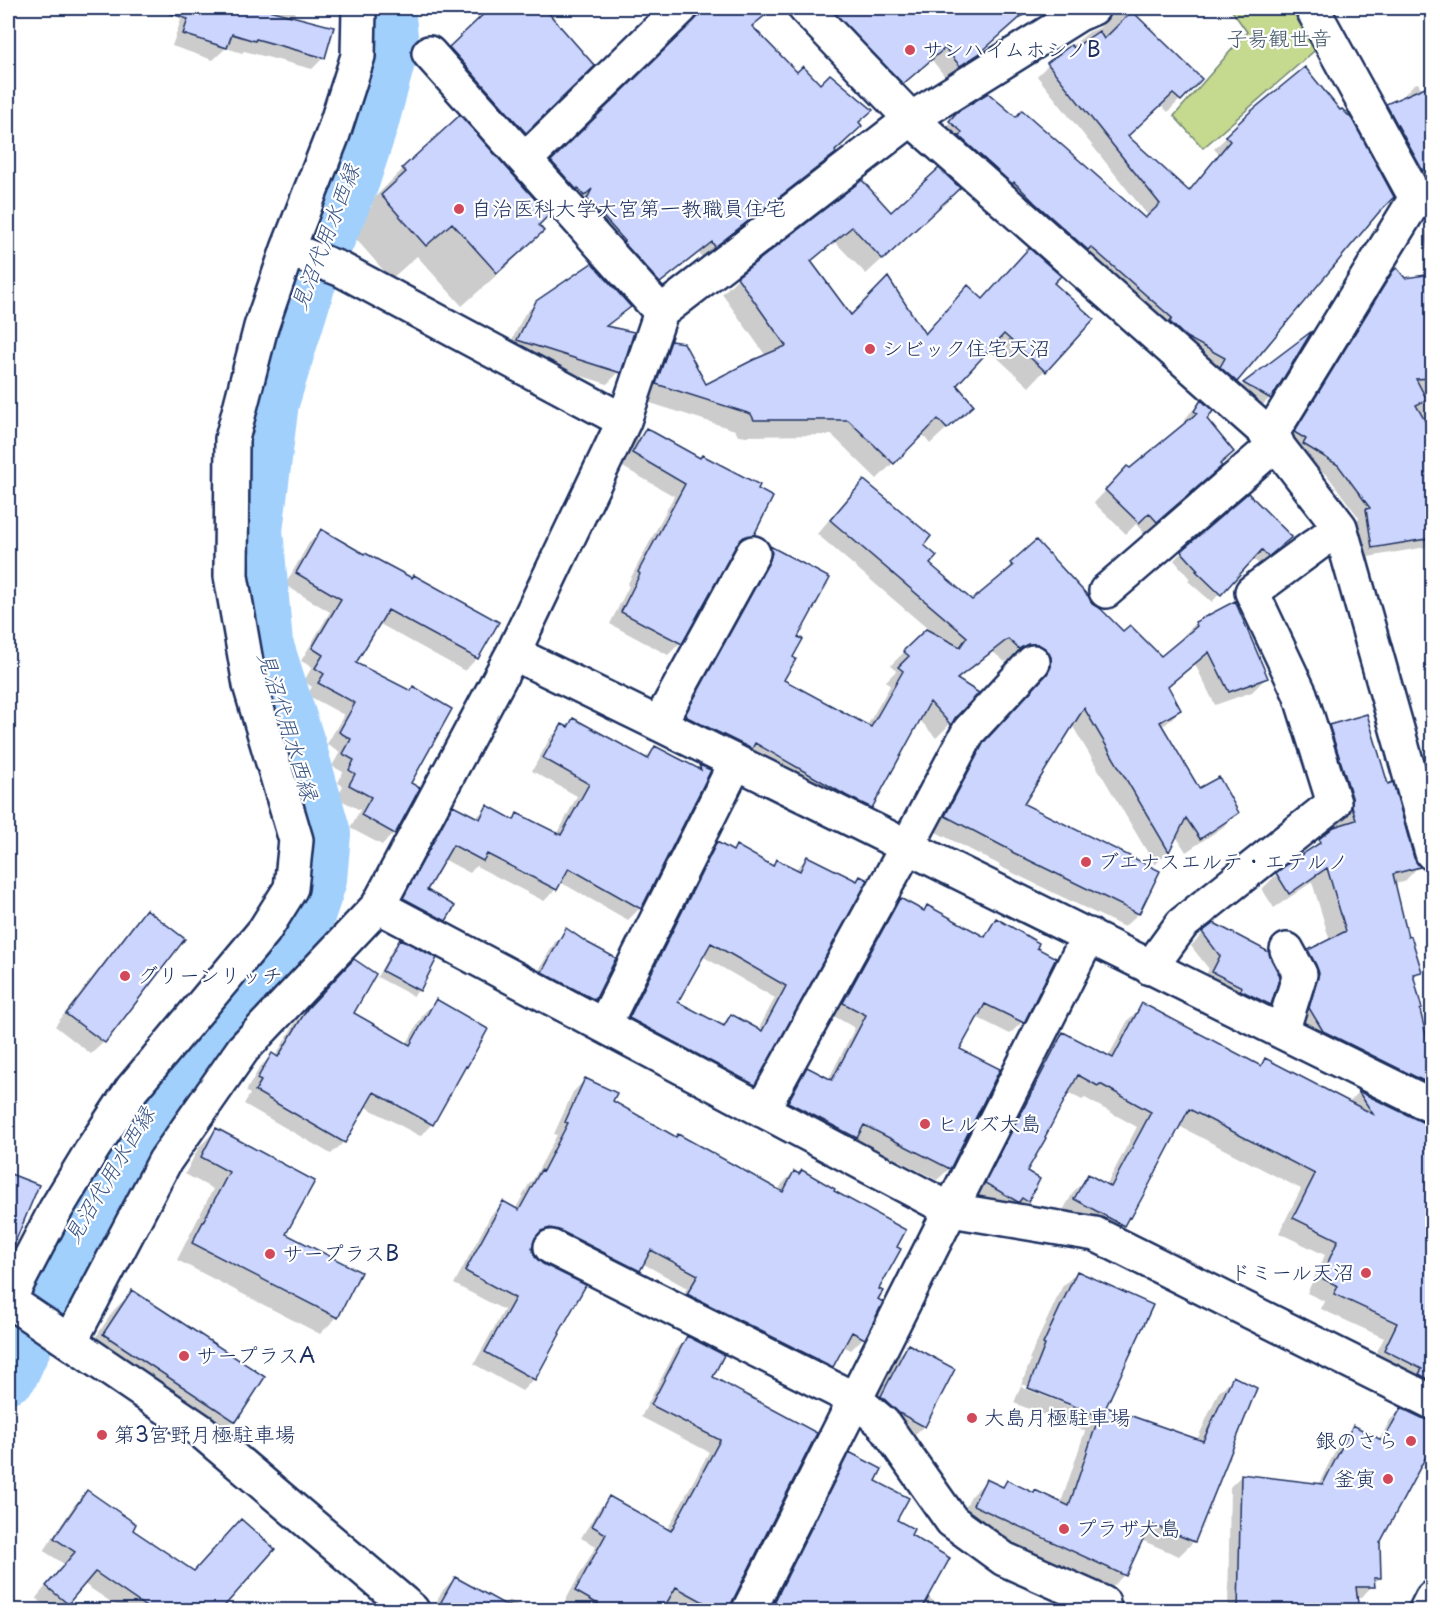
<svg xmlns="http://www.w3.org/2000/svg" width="1440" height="1618" font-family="'Playpen Sans','Klee One',sans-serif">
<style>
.green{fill:#c5d98f;stroke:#708476;stroke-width:1.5}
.shadow{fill:#0003;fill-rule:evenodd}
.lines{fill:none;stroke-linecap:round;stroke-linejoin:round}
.river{stroke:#a1d0fd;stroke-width:62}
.building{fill:#ccd5fd;stroke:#1b2f5e;stroke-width:1.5;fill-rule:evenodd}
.minor-casing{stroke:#1b2f5e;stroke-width:38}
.minor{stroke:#fff;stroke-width:33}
.poi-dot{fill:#d1495b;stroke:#fff;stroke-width:2}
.labels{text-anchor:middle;stroke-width:4.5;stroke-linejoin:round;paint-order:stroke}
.park-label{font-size:21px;fill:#465a6a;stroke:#fff}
.poi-label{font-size:21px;fill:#1b2f5e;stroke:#fff;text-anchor:start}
.water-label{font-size:22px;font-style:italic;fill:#3c5786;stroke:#fff}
</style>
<rect width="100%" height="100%" fill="#fff"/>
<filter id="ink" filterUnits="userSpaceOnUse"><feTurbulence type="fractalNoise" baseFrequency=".0167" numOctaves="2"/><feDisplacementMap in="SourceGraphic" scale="12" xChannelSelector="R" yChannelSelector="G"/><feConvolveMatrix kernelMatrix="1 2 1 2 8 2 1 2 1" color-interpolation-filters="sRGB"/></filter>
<g filter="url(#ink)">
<!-- green -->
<path class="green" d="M1230 8H1300L1321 45 1203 148 1174 116 1247 32Z"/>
<!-- shadow -->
<path class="shadow" d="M185 8H295V18L324 57 312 69 244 51 242 53 226 48 213 60 172 46Z
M493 8 498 9 500 8H565L552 19 593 66 510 147 435 63Z
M709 8H748L760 18 751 27 797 74 820 86 858 123 833 151 834 153 822 165 702 258 699 253 647 294 576 212 583 197 571 207 540 174Z
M805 8H1029L964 67 946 78 932 60 890 96Z
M1119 8H1126L1200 79 1168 112 1160 104 1126 136 1188 192 1219 154 1214 149 1251 114 1377 212 1236 381 1225 393 939 134 958 114 1145 220 1149 217 1037 76 1048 65 1089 32 1099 28Z
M1418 83 1422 90 1428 88 1432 98V185L1429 187 1378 115 1387 106 1405 97V94L1414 84Z
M403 169 537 225 542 231 508 265 462 306 417 256 391 279 348 230 372 206 369 203Z
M862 182 891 214 943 203 866 274 835 242 810 263 850 317 924 335 952 303 982 301 1052 283 1092 319 1029 387 988 349 954 385 972 405 930 444 922 434 877 479 832 435 738 436 735 430 641 400 656 358 672 342 705 386 766 356 722 294 738 278Z
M1432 223V546L1362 558 1356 521 1359 518 1327 475 1293 455 1285 443 1383 283 1394 272 1429 312 1423 263 1428 257 1424 232Z
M537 302 629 307 606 328 619 372 607 384 506 352 524 315Z
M1307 337 1270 398 1257 410 1232 396 1244 384Z
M1201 402 1219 465 1208 478 1144 533 1136 524 1126 534 1094 503 1127 468 1130 470 1185 425 1183 424 1189 414Z
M646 430 699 459 753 534 741 546 733 548 680 643 668 655 610 624 629 586 627 585 674 496 621 466 634 442Z
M864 482 921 545 928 564 972 602 999 580 998 578 1036 542 1091 605 1123 634 1161 658 1183 639 1182 637 1196 623 1266 678 1252 692 1215 705 1195 664 1167 687 1180 710 1166 724 1161 726 1198 790 1237 813 1223 827 1186 852 1176 836 1168 851 1155 865 1072 725 1022 804 1158 872 1138 914 1124 927 999 866 1000 865 932 830 971 758 1034 690 1038 682V671L1023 657H1013L1005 662 993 652 957 680 954 717 950 724 936 738 919 719 870 807 857 821 674 731 757 561 770 547 828 578 796 637 782 680 867 726 890 686 886 681 896 671 891 665 928 629 817 534 850 495Z
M321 531 477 658 465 671 378 623 354 664 409 783 394 833 382 845 350 828 360 810 337 798 343 786 338 783 343 772 332 766 340 752 327 744 344 715 307 695 312 687 304 681 312 667 301 661 330 612 285 585 309 543Z
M1290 537 1259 564 1252 558 1212 602 1188 581 1190 579 1174 560 1182 552Z
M573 720 644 759 655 748 697 770 700 767 709 771 640 908 628 920 560 882 556 889 544 901 476 866 470 873 443 859 425 890 445 920 432 932 392 911 441 819 454 807 476 818 487 807 512 820 517 815 557 835 577 796 532 771 550 738 562 726 565 728Z
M1330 727 1387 785 1413 859 1418 867 1404 882 1394 884 1407 939 1420 971 1413 979 1419 1011 1431 1061H1432V1110L1295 1024 1294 966 1309 951 1330 941 1312 882 1274 908 1262 889 1277 874 1307 853 1320 840 1339 827 1338 813 1315 741Z
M1430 774H1432V834L1419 785Z
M717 843 732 852 737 847 771 866 776 861 795 870 807 858 856 882 860 877 753 1084 742 1095 618 1030 706 855ZM702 956 775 998 758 1030 731 1015 721 1026 676 1002Z
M901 900 922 912 927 907 982 937 997 920 1035 949 1054 959 1022 1022 1010 1034 976 1017 958 1049 998 1070 949 1169 937 1180 855 1138 844 1149 777 1114 796 1081 807 1069 828 1080 855 1028 832 1015 889 912Z
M146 911 183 939 104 1042 91 1054 55 1026 134 923Z
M567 930 594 999 582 1011 531 984 555 942Z
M1203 933 1278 976 1269 1005 1257 1017 1201 985 1209 969 1191 946Z
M400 941 419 990 413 996 377 977 394 946Z
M342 973 352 1013 406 1045 424 1013 436 1001 466 1066 461 1071 432 1124 420 1136 364 1106 344 1142 331 1154 244 1104 250 1094 246 1091 260 1067 272 1055 275 1057 295 1023Z
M1143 1005 1259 1066 1265 1060 1348 1103 1359 1092 1424 1124 1432 1126V1386L1370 1365 1384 1338 1321 1309 1324 1301 1307 1293 1325 1255 1279 1233 1301 1189 1179 1126 1129 1217 1108 1240 1061 1214 1074 1191 1089 1176 1106 1186 1137 1127 1085 1098 1082 1100 1067 1092 1025 1172 1038 1179 1027 1201 1012 1216 971 1198 1048 1048 1063 1034 1108 1057 1128 1020Z
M585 1080 611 1101 676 1139 778 1191 782 1184 794 1172 877 1290 876 1299 881 1302 863 1338 851 1350 843 1346 832 1366 819 1379 676 1307 687 1288 642 1263 639 1270 627 1282 536 1240 532 1241 531 1248 534 1379 522 1391 474 1364 504 1310 454 1284 491 1215 503 1203 515 1210 529 1184 533 1180 557 1135 554 1134 573 1092Z
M216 1130 337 1317 320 1334 177 1260 213 1189 185 1174 199 1147Z
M8 1174 37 1186 13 1244 8 1249Z
M1077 1272 1104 1408 1197 1440 1218 1393 1233 1378 1194 1541 1179 1556 1141 1540 1124 1575 1109 1590 959 1520 971 1496 986 1481 1001 1488 1007 1482 1033 1494 1061 1503 1085 1431 1014 1403 1031 1360 1029 1359 1062 1287ZM1022 1384 1096 1413V1416L1021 1387Z
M132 1292 234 1421 216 1439 85 1353 114 1310Z
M687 1338 711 1377 815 1434 731 1601 729 1610H560L596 1546 581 1538 598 1510 609 1498 667 1530 709 1452 641 1417 676 1350Z
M908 1346 924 1426 911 1438 869 1409 896 1358Z
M1401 1409 1432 1425V1442L1378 1543 1379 1578 1362 1597H1355L1357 1610H1194L1228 1608 1230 1487 1241 1476 1318 1485 1342 1438 1353 1427 1379 1441 1390 1420Z
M850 1454 874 1481 895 1521 909 1536 927 1597 949 1610H765L838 1466Z
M87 1492 131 1530 218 1610H123L84 1584 60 1610H50L36 1598 64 1564 44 1551 75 1504Z
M455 1578 503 1605 509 1600 527 1610H432L443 1590Z"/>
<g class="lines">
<!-- river -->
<path class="river" d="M8 1372 84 1208 135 1125 196 1046 251 984 303 918 316 879 320 834 296 750 262 644 252 530 268 402 305 282 349 179 368 121 388 46 384 8"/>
</g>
<!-- building -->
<path class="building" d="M169 8H261L334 27 325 58 256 39 255 41 232 34 227 48 183 34 188 19 168 13Z
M490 8H544L595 66 526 133 449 47Z
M707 8H774L752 26 797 72 803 66 820 84 830 74 873 110 859 122 862 126 835 151 836 153 715 247 712 242 660 283 623 242 625 241 587 199 592 189 584 196 578 188 577 190 551 161Z
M830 8H1031L979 54 960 66 945 48 903 84Z
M1132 11 1202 79 1181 101 1173 94 1128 136 1189 191 1230 141 1225 136 1250 112 1305 67 1340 110 1342 109 1352 119 1394 197 1380 211 1237 382 1220 367 1225 358 1186 337 1170 322 1172 318 1091 247 1088 250 1035 203 1014 182 1012 184 959 136 962 132 949 121 957 112 988 93 1016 117 1022 110 1145 218 1160 204 1047 63 1071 45 1074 48 1099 31 1104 39Z
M1432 84V162L1423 171 1386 104Z
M460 115 549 215 539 225 544 231 497 273 452 223 426 246 381 195 406 172 402 168Z
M939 168 960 188 883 260 852 227 811 261 851 315 888 277 925 334 968 285 983 299 1029 248 1061 276 1054 283 1094 319 1046 372 1004 334 957 385 974 405 947 429 938 419 894 464 848 420H754L751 414 656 384 671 341 684 343 706 384 753 360 786 346 737 277 862 180 891 212Z
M592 263 631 307 606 326 634 332 621 373 517 340 536 301Z
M1397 268 1405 278 1432 274V378L1416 379 1427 400 1416 405 1432 433V538L1372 548 1366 509 1370 508 1338 465 1303 444 1306 439 1294 432 1393 271Z
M1312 331 1271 399 1243 383Z
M1201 400 1213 411 1207 419 1234 452 1220 464 1222 466 1157 522 1149 513 1139 523 1105 490 1127 466 1130 468 1197 413 1194 411Z
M646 428 700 458 702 455 760 485 758 489 773 497 754 535 744 537 737 544 682 644 621 612 640 574 638 572 685 484 632 453Z
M864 480 931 536 924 545 937 556 930 564 972 600 1013 566 1010 563 1036 540 1089 597 1092 604 1101 609 1123 631 1130 625 1161 656 1197 626 1195 622 1235 601 1268 678 1229 692 1209 652 1168 686 1181 710 1160 722 1199 788 1219 777 1239 813 1200 839 1186 818 1169 852 1084 708 1024 804 1160 871 1139 914 1012 852V851L945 816 984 742 1047 674 1051 667V657L1046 649 1038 644H1028L1019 649 1008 639 957 679 979 693 955 718 951 725 930 702 872 808 847 796 755 743 752 749 687 717 686 713 769 562 772 553 770 546 830 578 798 637 803 639 793 657 796 659 784 680 871 727 903 671 898 667 909 656 903 651 926 629 960 647 967 637 830 520Z
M1248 493 1292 537 1268 557 1262 550 1221 595 1196 571 1198 570 1181 551Z
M321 529 364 554 365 553 412 578 414 575 499 622 478 659 388 610 356 663 411 691 413 686 452 709 411 783 420 788 395 834 361 815 371 797 349 785 355 774 349 770 354 760 343 754 351 739 339 732 355 703 318 683 324 674 315 668 323 655 312 648 341 599 296 573Z
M1367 714 1388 784 1393 782 1414 858 1420 867 1393 874 1408 937 1411 936 1422 972 1413 974 1422 1009 1420 1010 1432 1060V1085L1323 1031 1309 1008 1319 973 1316 965 1308 950 1346 931 1327 868 1289 894 1276 873 1293 860 1320 843 1319 839 1334 827 1356 820 1352 807V797L1329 725Z
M573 718 648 759 655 746 701 770 699 765 711 770 641 909 569 868 557 890 487 854 483 861 453 845 427 890 455 906 446 921 403 898 453 805 480 819 487 805 514 820 517 813 561 835 589 784 543 758 562 724 568 727Z
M717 842 733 851 736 845 773 866 776 859 800 871 807 856 857 881 860 876 868 880 755 1085 629 1018ZM711 943 786 986 762 1031 731 1014 724 1026 678 1002Z
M900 898 924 911 927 905 985 937 996 918 1039 943 1037 948 1056 958 1024 1023 985 1004 960 1049 1000 1069 950 1169 864 1125 857 1138 788 1102 807 1067 832 1080 866 1015 843 1003Z
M146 909 185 939 105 1043 66 1014Z
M1214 923 1269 952 1271 959 1280 976 1271 1005 1240 990 1242 987 1212 972 1220 956 1202 932Z
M566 928 588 943 616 958 595 1000 542 972Z
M400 939 437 958 420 991 382 971Z
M354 959 376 974 354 1013 410 1045 436 999 488 1029 467 1067 466 1066 433 1125 374 1092 345 1143 255 1091 261 1081 257 1079 272 1053 278 1057 307 1009Z
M1142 1003 1261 1066 1265 1058 1373 1114 1358 1091 1424 1123 1432 1125V1381L1419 1374 1422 1369 1384 1350 1397 1323 1334 1294 1338 1286 1321 1278 1338 1240 1293 1218 1315 1174 1189 1109 1150 1183 1131 1218 1129 1217 1124 1226 1074 1199 1088 1174 1111 1187 1151 1112 1100 1084 1098 1086 1078 1075 1045 1137 1046 1138 1027 1171 1040 1179 1028 1202 1022 1198 1019 1202H1018L985 1183 1063 1032 1113 1058Z
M585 1078 617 1093 613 1101 676 1137 678 1134 783 1192 794 1171 799 1174 802 1170 835 1189 834 1191 906 1230 897 1247 901 1249 879 1289 883 1291 878 1299 883 1302 865 1339 852 1332 833 1367 687 1294 698 1275 651 1250 640 1271 559 1230 550 1228 541 1231 535 1238 532 1248 535 1257 543 1264 586 1285 559 1333 560 1334 535 1380 485 1352 515 1298 465 1271 503 1201 519 1210 541 1170 543 1171 568 1123 565 1122Z
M216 1128 315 1181 286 1234 361 1272 338 1318 192 1243 229 1172 201 1157Z
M8 1173 39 1185 8 1259Z
M1077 1271 1153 1305 1106 1407 1203 1441 1233 1376 1257 1388 1195 1542 1150 1524 1126 1576 973 1505 986 1479 1003 1487 1007 1480 1034 1493 1035 1490 1069 1506 1099 1416 1028 1388 1045 1345 1043 1344Z
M132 1290 265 1377 236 1422 103 1334Z
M687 1336 724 1355 713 1377 817 1433 732 1602 730 1611H720L676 1587 662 1611H610L575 1591 606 1534 592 1526 609 1496 671 1531 720 1440 651 1405Z
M908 1344 955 1369 925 1427 899 1413 881 1396Z
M1401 1408 1424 1419 1432 1421V1445L1380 1543 1381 1578H1374L1375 1587H1356L1359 1611H1238L1241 1474 1323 1484 1353 1425 1383 1441Z
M849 1452 882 1469 876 1481 909 1498 897 1520 914 1529 911 1535 950 1558 921 1611H770Z
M87 1490 136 1524 133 1530 194 1571 241 1519 275 1549 220 1611H152L95 1572 68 1604 46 1586 75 1552 54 1538Z
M455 1577 517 1611H436Z"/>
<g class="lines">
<defs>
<path id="minor" d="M805 8 911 119 1270 436 1340 527 1432 853
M1312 8 1416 198
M429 53 661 312
M525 160 681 8
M288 249 340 269 624 421
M1270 436 1416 198 1432 195
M1106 591 1277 443
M513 653 659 724 1432 1106
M659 724 753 553
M378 906 951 1210 1095 1234 1432 1402
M1150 968 1182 924 1334 803 1300 694 1252 592 1340 527
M604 1025 736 762
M1282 1032 1300 974 1287 950
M762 1110 907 847 969 731 1033 662
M551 1247 856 1400 883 1423 952 1521 1004 1559 1103 1603 1104 1610
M8 1300 201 1431 412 1610
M8 1301 56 1209 93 1148 132 1089 264 931 291 888 296 840 250 685 231 576 232 439 261 327 288 249 333 134 358 56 359 8
M70 1342 165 1161 243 1049 378 906 513 653 624 421 661 312 911 119 1079 14 1093 8
M749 1610 1089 935
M1426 1610 1432 1598"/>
</defs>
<!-- minor casing -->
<use href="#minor" class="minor-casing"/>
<!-- minor -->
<use href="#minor" class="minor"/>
</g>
</g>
<!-- markers -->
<g class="poi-dot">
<circle cx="910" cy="50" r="6"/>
<circle cx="459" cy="209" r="6"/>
<circle cx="870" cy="349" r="6"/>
<circle cx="1086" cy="862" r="6"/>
<circle cx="125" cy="976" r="6"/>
<circle cx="925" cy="1124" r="6"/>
<circle cx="270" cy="1254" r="6"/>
<circle cx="1366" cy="1273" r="6"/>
<circle cx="184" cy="1356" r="6"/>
<circle cx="972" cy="1418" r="6"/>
<circle cx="102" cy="1435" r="6"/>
<circle cx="1411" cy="1441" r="6"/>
<circle cx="1388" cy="1479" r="6"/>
<circle cx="1064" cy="1529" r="6"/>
</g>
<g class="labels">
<!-- park labels -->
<g class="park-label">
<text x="1279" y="46">子昜観世音</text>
</g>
<!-- poi labels -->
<g class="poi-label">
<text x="922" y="57">サンハイムホシノB</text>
<text x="471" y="216">自治医科大学大宮第一教職員住宅</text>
<text x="882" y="356">シビック住宅天沼</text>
<text x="1098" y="869">ブエナスエルテ・エテルノ</text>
<text x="137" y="983">グリーンリッチ</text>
<text x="937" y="1131">ヒルズ大島</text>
<text x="282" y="1261">サープラスB</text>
<text x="1354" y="1280" text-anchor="end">ドミール天沼</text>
<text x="196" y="1363">サープラスA</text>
<text x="984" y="1425">大島月極駐車場</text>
<text x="114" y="1442">第3宮野月極駐車場</text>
<text x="1399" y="1448" text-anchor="end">銀のさら</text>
<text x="1376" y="1486" text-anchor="end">釜寅</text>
<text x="1076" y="1536">プラザ大島</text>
</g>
<!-- water labels -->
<g class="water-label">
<text transform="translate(325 237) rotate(-69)" y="8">見沼代用水西縁</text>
<text transform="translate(288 726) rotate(73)" y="8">見沼代用水西縁</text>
<text transform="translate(109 1175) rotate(-59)" y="8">見沼代用水西縁</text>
</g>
</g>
<!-- margin -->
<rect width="1440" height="1618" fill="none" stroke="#fff" stroke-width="30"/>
<rect x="15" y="15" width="1410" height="1588" fill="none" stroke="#1b2f5e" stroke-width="2" filter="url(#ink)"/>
</svg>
